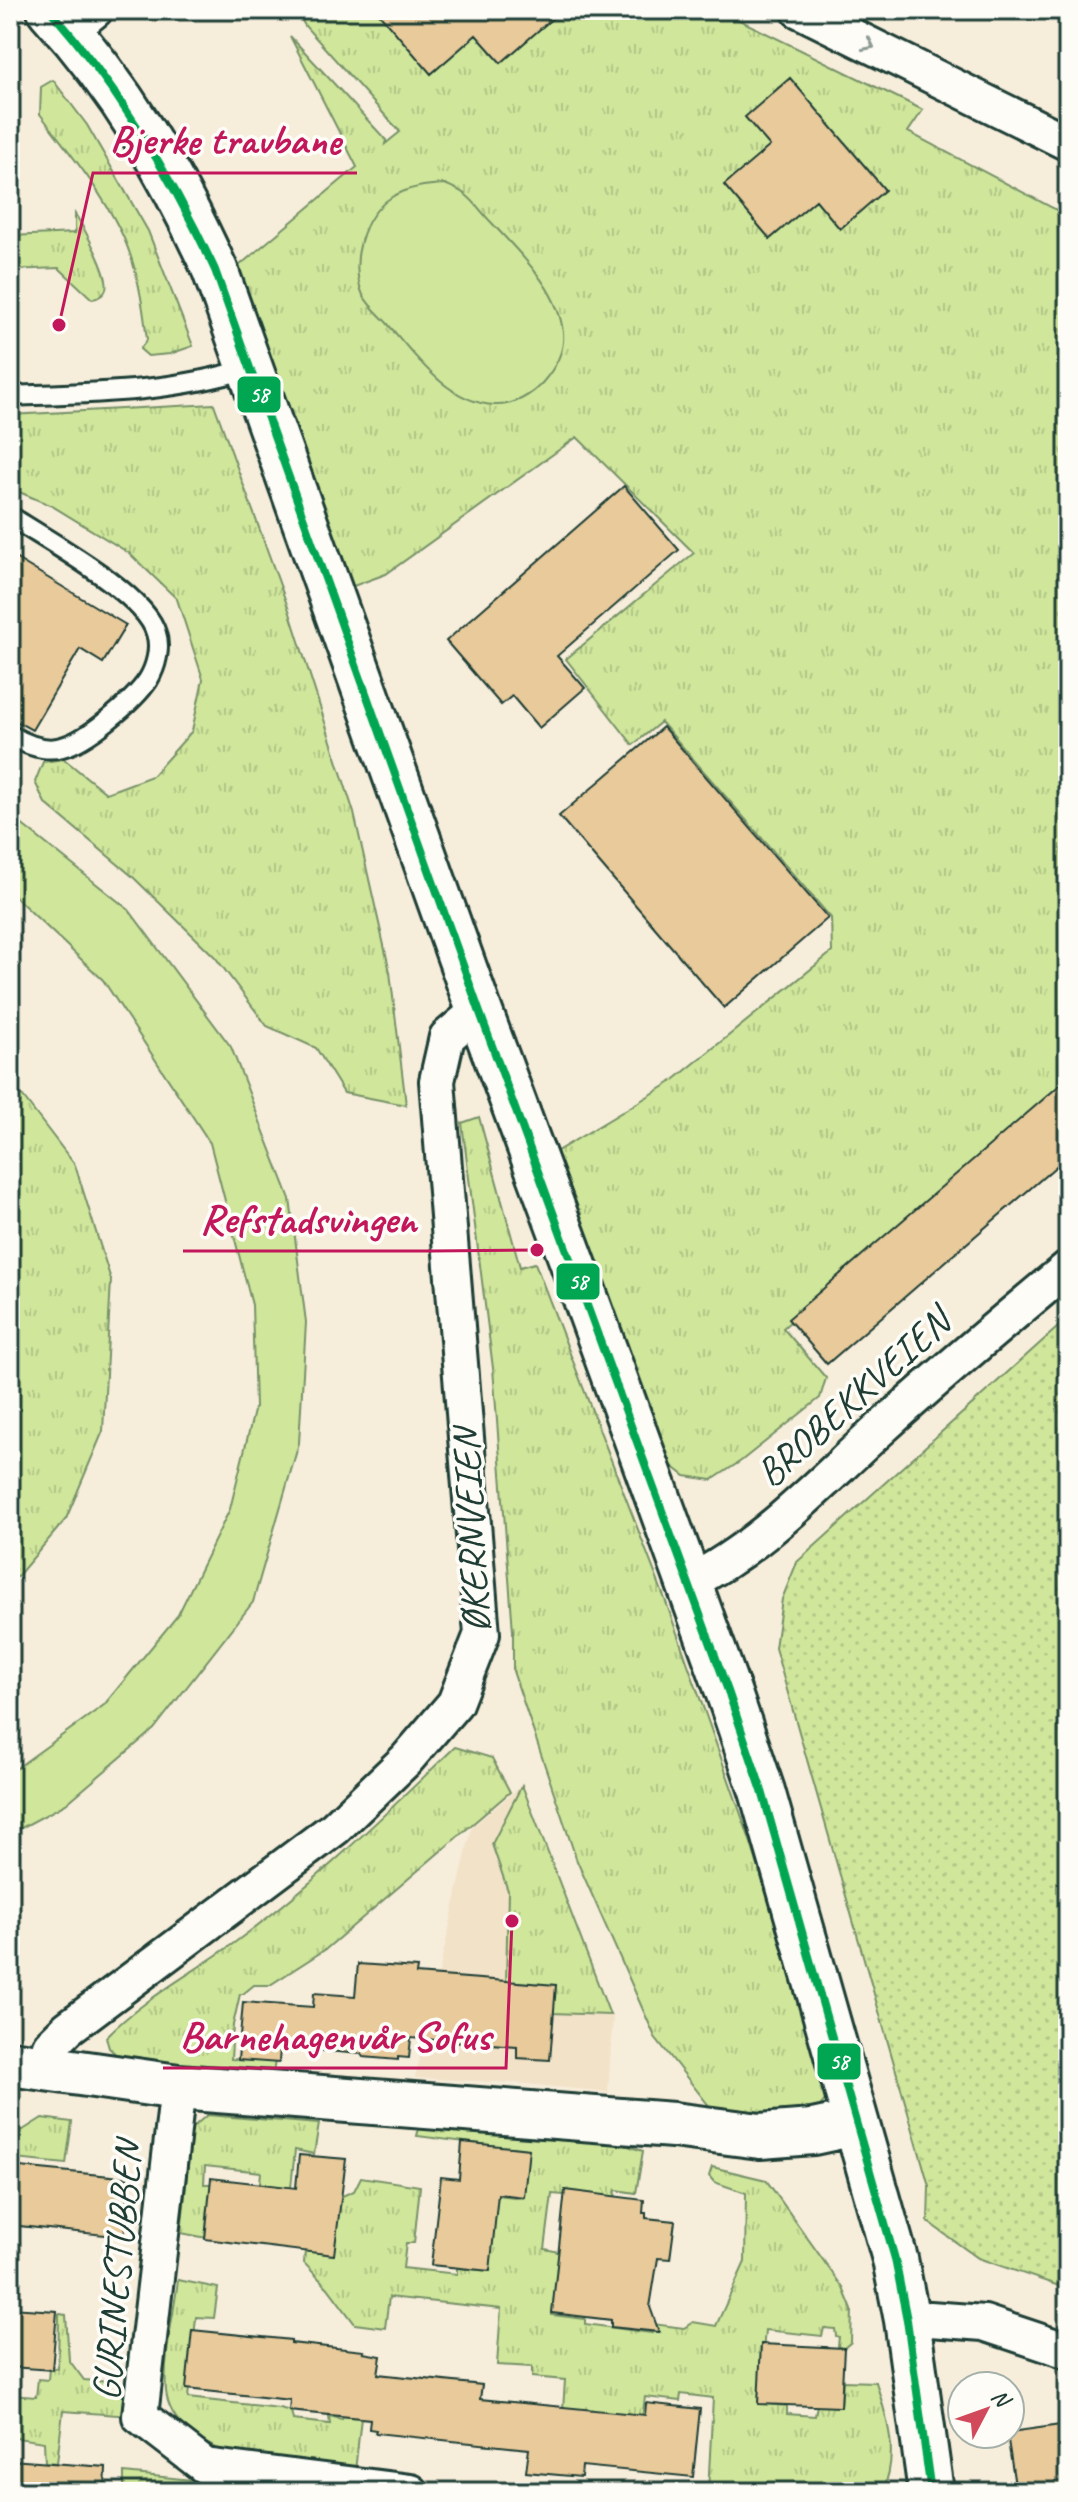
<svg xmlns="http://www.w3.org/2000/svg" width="1078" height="2502" font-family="Caveat,sans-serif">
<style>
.built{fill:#f2e2c8}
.grass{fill:url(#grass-tufts);stroke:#779268;stroke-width:2}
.garden{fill:url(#garden-dots);stroke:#779268;stroke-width:2}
.pitch{fill:#cfe69b;stroke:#779268;stroke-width:2}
.building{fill:#e8ca9b;stroke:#1f3d34;stroke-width:2}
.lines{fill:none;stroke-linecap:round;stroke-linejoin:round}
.lane-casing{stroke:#1f3d34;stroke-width:24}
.street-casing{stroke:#1f3d34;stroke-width:40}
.secondary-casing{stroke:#1f3d34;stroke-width:50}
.lane{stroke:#fdfcf7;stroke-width:18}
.street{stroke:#fdfcf7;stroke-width:34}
.secondary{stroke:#fdfcf7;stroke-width:44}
.bus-1-casing{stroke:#fdfcf7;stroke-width:14}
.bus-1{stroke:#00a651;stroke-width:8}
.oneway{stroke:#8e9c96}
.labels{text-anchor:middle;stroke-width:7;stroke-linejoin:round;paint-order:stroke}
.street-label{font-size:40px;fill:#1f3d34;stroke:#fdfcf7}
.leader{fill:none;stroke:#c2185b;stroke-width:3}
.callout-dot{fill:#c2185b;stroke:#fdfcf7;stroke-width:3}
.callout-label{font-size:42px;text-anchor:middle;font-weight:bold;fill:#c2185b;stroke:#fdfcf7;stroke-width:7;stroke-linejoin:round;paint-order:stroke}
.line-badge{stroke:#fdfcf7;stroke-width:3}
.badge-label{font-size:22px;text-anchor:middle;font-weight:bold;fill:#fff}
</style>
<defs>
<pattern id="grass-tufts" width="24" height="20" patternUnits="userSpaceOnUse" patternTransform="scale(2)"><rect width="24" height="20" fill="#cfe69b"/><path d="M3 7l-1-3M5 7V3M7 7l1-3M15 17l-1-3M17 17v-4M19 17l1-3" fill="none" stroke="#b1c686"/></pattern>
<pattern id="garden-dots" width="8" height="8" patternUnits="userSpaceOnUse" patternTransform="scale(2)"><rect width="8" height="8" fill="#cfe69b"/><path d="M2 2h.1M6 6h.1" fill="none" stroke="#b1c686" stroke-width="1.8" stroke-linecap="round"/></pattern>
</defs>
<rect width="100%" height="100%" fill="#f7eddb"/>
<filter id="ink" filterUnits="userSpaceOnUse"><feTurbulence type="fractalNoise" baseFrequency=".0125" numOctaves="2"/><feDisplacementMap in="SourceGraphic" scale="16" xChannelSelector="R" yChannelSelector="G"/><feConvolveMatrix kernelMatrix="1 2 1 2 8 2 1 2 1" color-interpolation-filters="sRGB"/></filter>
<g filter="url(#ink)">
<!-- built -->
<path class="built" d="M522 1785 609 2014H613L608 2092 516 2083 415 2078 472 1827Z"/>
<!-- grass -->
<path class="grass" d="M296 10H719L923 110 908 132 1068 216V1080L783 1328 826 1378 820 1398 741 1461 712 1480 685 1476 667 1462 554 1153 670 1083 832 952 831 918 661 722 633 745 566 659 694 553 577 437 386 574 348 588 234 270 357 167 290 36 386 140 385 144 400 132 305 26Z
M53 80 87 125 148 231 193 346 170 354 148 356 140 349 147 340C143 304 137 265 121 232 100 189 69 152 40 114L41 87Z
M75 214C83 226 111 277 106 289 104 296 98 298 92 299L59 268 10 270V236L75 233Z
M214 404 289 610 354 813 390 972 406 1105 344 1093 316 1048 267 1026 215 957 132 876 45 803 35 782 43 762 64 759 106 793 152 776 192 731 203 679 177 599 129 553 52 506 10 488V455L15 448 10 445V415Z
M10 1080 75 1165 111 1280 103 1431 66 1519 10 1585Z
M479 1117 520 1267 535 1263 666 1602 750 1840 824 2080 825 2100 814 2114 791 2115 710 2107 655 2037 577 1861 513 1671V1631L493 1368 462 1123Z
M455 1747 492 1758 510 1792 326 1949 270 1985H254L243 1994H240L233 2025 231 2059 275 2061 273 2073 121 2059 109 2048 106 2037C143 1999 191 1974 234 1943 314 1885 384 1815 455 1747Z
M522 1785 610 2015 551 2013 506 1984 508 1891 492 1844Z
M207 2115 319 2124 314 2154 295 2150 289 2206 339 2210 342 2196 354 2191 361 2177 420 2186 414 2243H406L403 2268 457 2274V2268L489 2271 497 2195 523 2198 528 2150 417 2136 420 2124 607 2139 643 2151 636 2193 616 2190 615 2199 552 2194 545 2249 559 2252 552 2315 585 2319V2324L652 2333 653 2324 684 2328 693 2322 716 2326 745 2262 746 2193 714 2182 709 2176 712 2167 766 2180 843 2288 852 2310 851 2342 843 2349 838 2346 839 2337 836 2336 835 2329 824 2328 822 2336 765 2330 758 2403 787 2406V2414L815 2416 817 2405 841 2407 843 2381 876 2382C887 2419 900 2454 882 2492H708L713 2398 681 2394 680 2401 645 2397 642 2419 563 2410 565 2380 532 2377V2367L497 2365 501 2309 389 2297 385 2328 355 2324 328 2288 304 2263 305 2251 333 2255 336 2235 309 2230 308 2233 263 2230 269 2185 260 2183 261 2172 205 2166 204 2184H213L207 2238 181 2233 192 2128Z
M42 2118 72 2122 66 2164 15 2159 10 2177V2128L23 2130Z
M178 2280 218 2288 214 2318 196 2317 188 2398 279 2408 291 2411 293 2420 330 2424 329 2416 342 2419 344 2379 364 2391 355 2471 228 2452C200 2444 169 2423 166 2391 163 2357 174 2314 178 2280Z
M59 2314 66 2315 69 2360 84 2380 109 2382 110 2391 128 2393 131 2416 63 2411 57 2463 45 2462 44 2442 10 2437V2395L36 2397 38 2379 48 2380 49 2368 58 2369Z
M124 2473 211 2482 216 2492H124Z"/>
<!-- garden -->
<path class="garden" d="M1068 1318V2289L978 2258 928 2222 929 2186 775 1648 782 1599 797 1562Z"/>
<!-- pitch -->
<path class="pitch" d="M445 184C451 187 460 190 466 195 475 202 483 214 491 222 519 253 559 289 563 333 565 352 555 368 543 382 532 395 513 406 495 405 448 403 415 356 387 323 380 315 368 305 363 295 349 264 362 215 392 197 408 187 427 185 445 184Z
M10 815 129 910 231 1047 290 1199 306 1322 299 1443 253 1602 154 1729 66 1804 10 1834V1773L104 1705 178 1615 230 1509 255 1407 252 1305 210 1143 103 980 10 892Z"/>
<!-- building -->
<path class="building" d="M376 10H562L501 63 476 35 431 74Z
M790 78 885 190 840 229 816 200 770 239 724 185 770 146 745 117Z
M624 486 679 550 557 656 585 688 539 728 512 696 501 705 446 641Z
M10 555 126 625 103 663 80 649 32 730 10 718Z
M663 727 828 918 724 1008 559 816Z
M1068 1078V1156L827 1364 788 1319Z
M358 1964 417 1968 416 1974 556 1985 550 2060 517 2058V2046L411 2038 409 2058 398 2057V2060L363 2057 361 2054 280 2047 279 2063 238 2060 243 2002 313 2007 314 1993 355 1996Z
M462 2142 529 2149 524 2197 498 2194 490 2271 431 2265 441 2177 459 2179Z
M299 2155 346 2159 334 2255 205 2239 211 2178 296 2188Z
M10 2166 130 2178 124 2237 10 2225Z
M565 2190 644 2200 643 2213H646V2218L675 2221 670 2259 658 2258 650 2307 659 2332 611 2327V2320L552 2313Z
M10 2308 57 2311 52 2370 10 2367Z
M192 2330 291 2340V2343L364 2351 363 2353 381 2356 378 2374 482 2385 480 2399 645 2415 646 2403 700 2409 693 2477 582 2466 581 2477 526 2472 529 2449 375 2433 376 2430 369 2429 370 2419 289 2411 290 2400 186 2389Z
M761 2344 844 2348 841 2407 758 2404Z
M1068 2424V2492H1016L1007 2434H1010V2432Z
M10 2460 106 2467 105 2492H10Z"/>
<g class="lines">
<defs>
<path id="lane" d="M10 396C91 393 171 393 250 368
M10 516C46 540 145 593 156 633 161 648 156 667 148 680 134 701 87 741 62 747 45 752 25 744 10 735"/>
<path id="street" d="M799 10 1068 143
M69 31 95 10
M688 1583C761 1547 818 1485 878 1431 940 1375 1004 1321 1068 1268
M44 2067 50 2046 68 2028 335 1828 406 1760 455 1703 482 1634 437 1081 447 1037 479 1010
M178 2087 140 2416 205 2466 411 2492
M907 2320 930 2319 984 2323 1068 2351"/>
<path id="secondary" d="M50 10C122 89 171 173 215 270L479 1010 574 1266 728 1691 762 1791 895 2259 907 2320 931 2492
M10 2063 178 2087 673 2125 760 2136 813 2132 855 2123"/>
</defs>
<!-- lane casing -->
<use href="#lane" class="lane-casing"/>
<!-- street casing -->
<use href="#street" class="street-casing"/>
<!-- secondary casing -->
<use href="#secondary" class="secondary-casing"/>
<!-- lane -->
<use href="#lane" class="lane"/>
<!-- street -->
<use href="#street" class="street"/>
<!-- secondary -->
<use href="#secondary" class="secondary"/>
<defs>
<path id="bus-1" d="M50 10C119 89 171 175 215 270L479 1010 728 1691 762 1791 895 2259 907 2320 931 2492"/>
</defs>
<!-- bus-1 casing -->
<use href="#bus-1" class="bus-1-casing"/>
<!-- bus-1 -->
<use href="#bus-1" class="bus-1"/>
</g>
<!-- one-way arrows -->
<defs><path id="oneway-chevron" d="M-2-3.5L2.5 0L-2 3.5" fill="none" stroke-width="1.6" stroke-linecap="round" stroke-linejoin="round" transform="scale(2)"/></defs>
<use class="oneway" href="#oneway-chevron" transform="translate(869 45) rotate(26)"/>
</g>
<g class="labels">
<!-- street labels -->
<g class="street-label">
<text transform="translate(852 1397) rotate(-42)" y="14">BROBEKKVEIEN</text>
<text transform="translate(470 1531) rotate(-93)" y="14">ØKERNVEIEN</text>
<text transform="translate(116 2271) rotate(-85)" y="14">GURINESTUBBEN</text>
</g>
</g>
<!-- callouts -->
<path class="leader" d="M59 325L93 173H357M537 1250L432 1251H183M512 1921L506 2068H163"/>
<g class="callout-dot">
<circle cx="59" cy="325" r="8"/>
<circle cx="537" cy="1250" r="8"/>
<circle cx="512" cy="1921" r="8"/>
</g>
<g class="callout-label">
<text x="225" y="154">Bjerke travbane</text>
<text x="308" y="1233">Refstadsvingen</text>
<text x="335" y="2050">Barnehagenvår Sofus</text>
</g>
<g class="line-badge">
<rect x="236" y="375" width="46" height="39" rx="8" fill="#00a651"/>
<rect x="555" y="1262" width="46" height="39" rx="8" fill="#00a651"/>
<rect x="816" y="2042" width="46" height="39" rx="8" fill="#00a651"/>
</g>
<g class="badge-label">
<text x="259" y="402">58</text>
<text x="578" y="1289">58</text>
<text x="839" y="2069">58</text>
</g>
<!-- margin -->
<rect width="1078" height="2502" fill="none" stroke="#fdfcf7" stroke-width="40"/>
<rect x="20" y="20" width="1038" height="2462" fill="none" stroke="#1f3d34" stroke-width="3" filter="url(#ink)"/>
<!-- north arrow -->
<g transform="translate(986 2410) rotate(49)"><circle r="38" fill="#fdfcf7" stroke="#a4b0a9" stroke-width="2"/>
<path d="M0-6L14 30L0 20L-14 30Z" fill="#d1495b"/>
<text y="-12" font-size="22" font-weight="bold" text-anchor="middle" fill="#1f3d34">N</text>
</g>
</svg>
